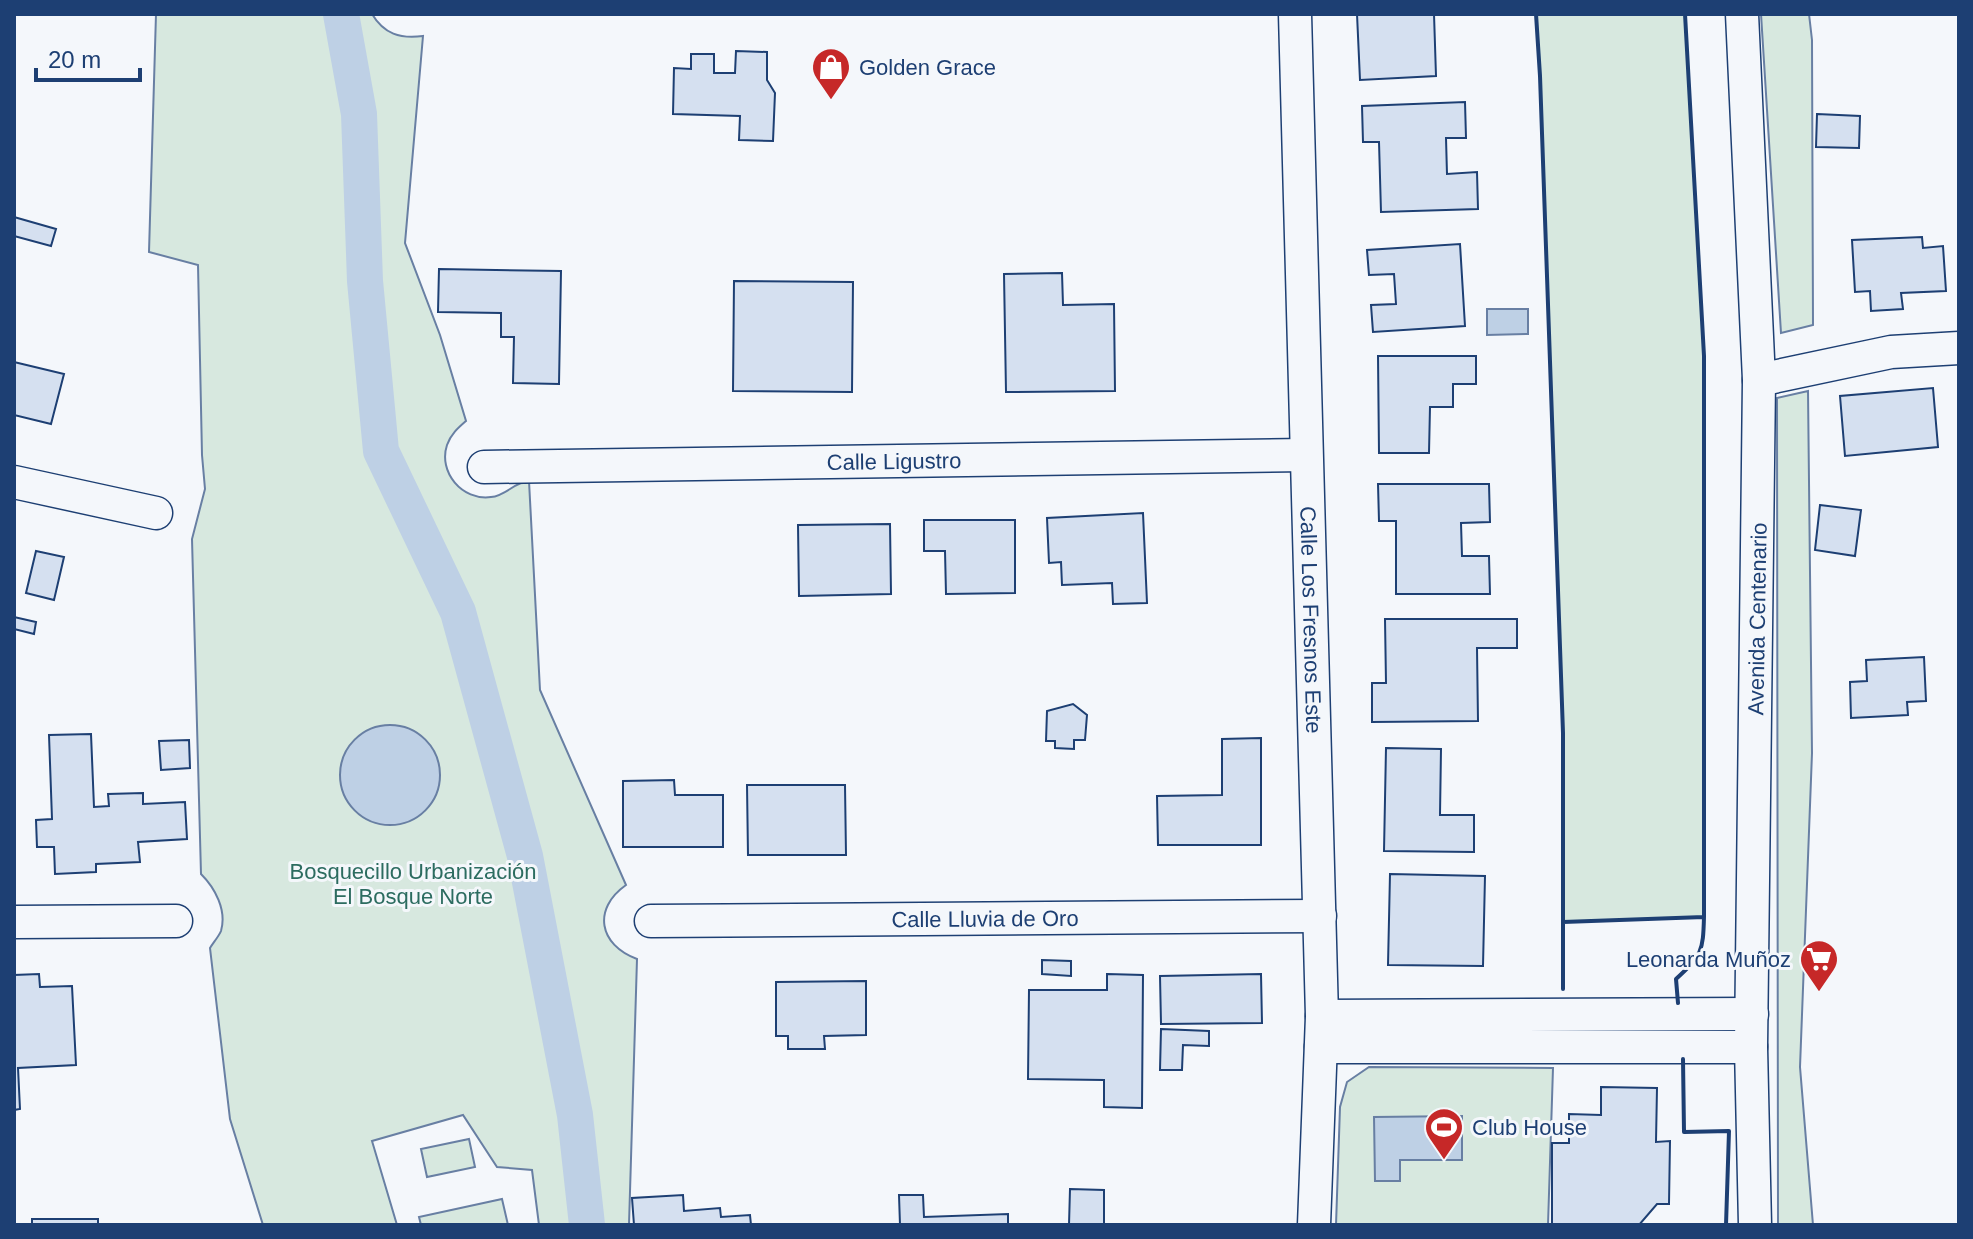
<svg xmlns="http://www.w3.org/2000/svg" width="1973" height="1239" font-family="Helvetica,sans-serif">
<style>
.green{fill:#d7e8df;stroke:#687fa3;stroke-width:2}
.water{fill:#bed0e5;stroke:#687fa3;stroke-width:2}
.lines{fill:none;stroke-linecap:round;stroke-linejoin:round}
.canal{stroke:#bed0e5;stroke-width:36}
.building{fill:#d5e0f0;stroke:#1d3f73;stroke-width:2}
.street-casing{stroke:#1d3f73;stroke-width:35}
.street{stroke:#f4f7fb;stroke-width:32}
.wall{stroke:#1d3f73;stroke-width:4}
.labels{text-anchor:middle;stroke-width:6;stroke-linejoin:round;paint-order:stroke}
.poi-label{font-size:22px;fill:#1d3f73;stroke:#f4f7fb;text-anchor:start}
.street-label{font-size:22px;fill:#1d3f73;stroke:#f4f7fb}
.park-label{font-size:22px;fill:#2c6c60;stroke:#f4f7fb}
</style>
<rect width="100%" height="100%" fill="#f4f7fb"/>
<!-- green -->
<path class="green" d="M156 14H372C384 34 400 39 423 36L405 243 440 335 466 421C458 428 451 434 447 445 438 472 462 501 491 497 506 496 514 482 529 481L540 690 626 885C592 909 599 945 637 959L629 1225H539L532 1170 497 1167 463 1115 372 1141 397 1225H263L230 1119 210 948C213 943 219 936 221 931 227 910 215 888 201 874L192 539 205 489 202 455 198 265 149 252Z
M1536 14H1685L1704 356V917L1563 922V733L1540 76Z
M1761 14H1809L1812 40 1813 325 1781 333Z
M1808 391 1812 753 1800 1067 1813 1225H1778L1777 398Z
M1369 1067 1553 1068 1548 1225H1336L1340 1107 1347 1082Z
M469 1139 475 1167 427 1177 421 1149Z
M502 1199 508 1225H421L419 1217Z"/>
<!-- water -->
<path class="water" d="M1487 309H1528V334L1487 335Z
M340 775a50 50 0 1 1 100 0a50 50 0 1 1-100 0Z
M1462 1116V1160H1400V1181H1375L1374 1117Z"/>
<g class="lines">
<!-- canal -->
<path class="canal" d="M341 14 359 114 365 281 381 451 458 612 525 856 575 1115 587 1225"/>
</g>
<!-- building -->
<path class="building" d="M1357 14H1434L1436 76 1360 80Z
M736 51 767 52V80L775 93 773 141 739 140 740 116 673 114 674 68 691 69V54H714V73H735Z
M1465 102 1466 138H1446L1447 174 1477 172 1478 209 1381 212 1379 142H1363L1362 106Z
M1817 114 1860 116 1859 148 1816 147Z
M14 217 56 229 51 246 14 236Z
M1922 237 1923 248 1943 246 1946 291 1901 293 1903 309 1871 311 1870 291 1855 292 1852 240Z
M1460 244 1465 326 1373 332 1371 305 1396 304 1394 274 1369 275 1367 250Z
M439 269 561 271 559 384 513 383 514 337H501V313L438 312Z
M1062 273 1063 305 1114 304 1115 391 1006 392 1004 274Z
M734 281 853 282 852 392 733 391Z
M1378 356H1476V384H1453V407H1430L1429 453H1379Z
M14 362 64 374 51 424 14 415Z
M1933 388 1938 447 1845 456 1840 396Z
M1378 484H1489L1490 522 1461 523 1462 556H1489L1490 594H1396V521H1379Z
M1820 505 1861 510 1855 556 1815 550Z
M1143 513 1147 603 1113 604 1112 583 1062 585 1061 562 1049 563 1047 518Z
M924 520H1015V593L946 594 945 551H924Z
M890 524 891 594 799 596 798 525Z
M36 551 64 557 54 600 26 593Z
M14 617 36 622 34 634 14 629Z
M1385 619H1517V648H1477L1478 721 1372 722V683H1386Z
M1924 657 1926 701 1907 702 1908 715 1851 718 1850 682 1867 681 1866 660Z
M1073 704 1087 715 1085 740H1074V749L1055 748V741H1046L1047 711Z
M91 734 94 807 109 806 108 794 143 793V804L185 802 187 839 138 842 140 862 96 864V872L55 874 54 847H37L36 820 52 819 49 735Z
M1261 738V845H1158L1157 796 1222 795V739Z
M189 740 190 768 161 770 159 741Z
M1386 748 1441 749 1440 815H1474V852L1384 851Z
M674 780 675 795H723V847H623V781Z
M747 785H845L846 855H748Z
M1390 874 1485 876 1483 966 1388 965Z
M1042 960 1071 961V976L1042 974Z
M39 974 40 987 72 986 76 1065 18 1068 20 1109 14 1110V975Z
M1107 974 1143 975 1142 1108 1104 1107V1080L1028 1079 1029 990H1107Z
M1261 974 1262 1023 1161 1024 1160 976Z
M866 981V1035L824 1036 825 1049H788V1036H776V982Z
M1161 1029 1209 1031V1046L1183 1045 1182 1070H1160Z
M1601 1087 1657 1088 1656 1142 1670 1141 1669 1204H1657L1639 1225H1552V1143H1569V1114L1601 1115Z
M1070 1189 1104 1190V1225H1069Z
M683 1195 684 1211 720 1208 721 1217 750 1215 751 1225H634L632 1198Z
M899 1195H923L924 1217 1008 1214V1225H900Z
M32 1219H98V1225H32Z"/>
<g class="lines">
<defs>
<g id="street">
<path id="s1" d="M1295 14 1322 1016 1314 1225"/>
<path d="M1742 14 1759 380 1751 1047 1755 1225"/>
<path d="M1759 380 1891 352 1959 348"/>
<path id="s2" d="M484 467 1305 455"/>
<path d="M14 482 156 513"/>
<path id="s3" d="M651 921 1320 916"/>
<path d="M14 922 176 921"/>
<path d="M1322 1016 1752 1014"/>
<path d="M1321 1047H1751"/>
</g>
</defs>
<!-- street casing -->
<use href="#street" class="street-casing"/>
<!-- street -->
<use href="#street" class="street"/>
<!-- wall -->
<path class="wall" d="M1536 14 1540 76 1563 733V989
M1563 922 1704 917
M1678 1003 1676 979C1702 955 1703 952 1704 917V356L1685 14
M1683 1059 1684 1132 1729 1131 1726 1225"/>
</g>
<!-- icons -->
<defs>
<symbol id="shop-pin" viewBox="-11 -11 22 30"><path d="M0 17L-7.5 6A9.5 9.5 0 1 1 7.5 6Z" fill="#c62828" stroke="#f4f7fb"/><path d="M-5-2.5h2.3a2.7 3.5 0 0 1 5.4 0H5L5.5 6h-11ZM-1.5-2.5h3a1.5 2.3 0 0 0-3 0Z" fill="#fff"/></symbol>
<symbol id="supermarket-pin" viewBox="-11 -11 22 30"><path d="M0 17L-7.5 6A9.5 9.5 0 1 1 7.5 6Z" fill="#c62828" stroke="#f4f7fb"/><path d="M-6-5.5h2.5l.6 2H6L4.5 2H-2.5L-4.4-4H-6ZM-1.5 3.2a1.3 1.3 0 1 0 .1 0ZM3 3.2a1.3 1.3 0 1 0 .1 0Z" fill="#fff"/></symbol>
<symbol id="stadium-pin" viewBox="-11 -11 22 30"><path d="M0 17L-7.5 6A9.5 9.5 0 1 1 7.5 6Z" fill="#c62828" stroke="#f4f7fb"/><path d="M0-5a6.5 5 0 1 0 0 10a6.5 5 0 1 0 0-10ZM-3.5-1.8h7v3.6h-7Z" fill="#fff"/></symbol>
</defs>
<g fill-rule="evenodd">
<use href="#shop-pin" x="809" y="45" width="44" height="60"/>
<use href="#supermarket-pin" x="1797" y="937" width="44" height="60"/>
<use href="#stadium-pin" x="1422" y="1105" width="44" height="60"/>
</g>
<g class="labels">
<!-- poi labels -->
<g class="poi-label">
<text x="859" y="75">Golden Grace</text>
<text x="1791" y="967" text-anchor="end">Leonarda Muñoz</text>
<text x="1472" y="1135">Club House</text>
</g>
<!-- street labels -->
<g class="street-label">
<text dy="8" stroke="none"><textPath href="#s2" startOffset="410">Calle Ligustro</textPath></text>
<text transform="translate(1757 619) rotate(-89)" y="8">Avenida Centenario</text>
<text dy="8" stroke="none"><textPath href="#s1" startOffset="606">Calle Los Fresnos Este</textPath></text>
<text dy="8" stroke="none"><textPath href="#s3" startOffset="334">Calle Lluvia de Oro</textPath></text>
</g>
<!-- park labels -->
<g class="park-label">
<text x="413" y="879">Bosquecillo Urbanización<tspan x="413" dy="25">El Bosque Norte</tspan></text>
</g>
</g>
<!-- border -->
<rect width="1973" height="1239" fill="none" stroke="#1d3f73" stroke-width="32"/>
<!-- scale -->
<path d="M36 68v12h104v-12" fill="none" stroke="#1d3f73" stroke-width="4"/>
<text x="48" y="68" font-size="24" fill="#1d3f73" stroke="#f4f7fb" stroke-width="6" paint-order="stroke">20 m</text>
</svg>
